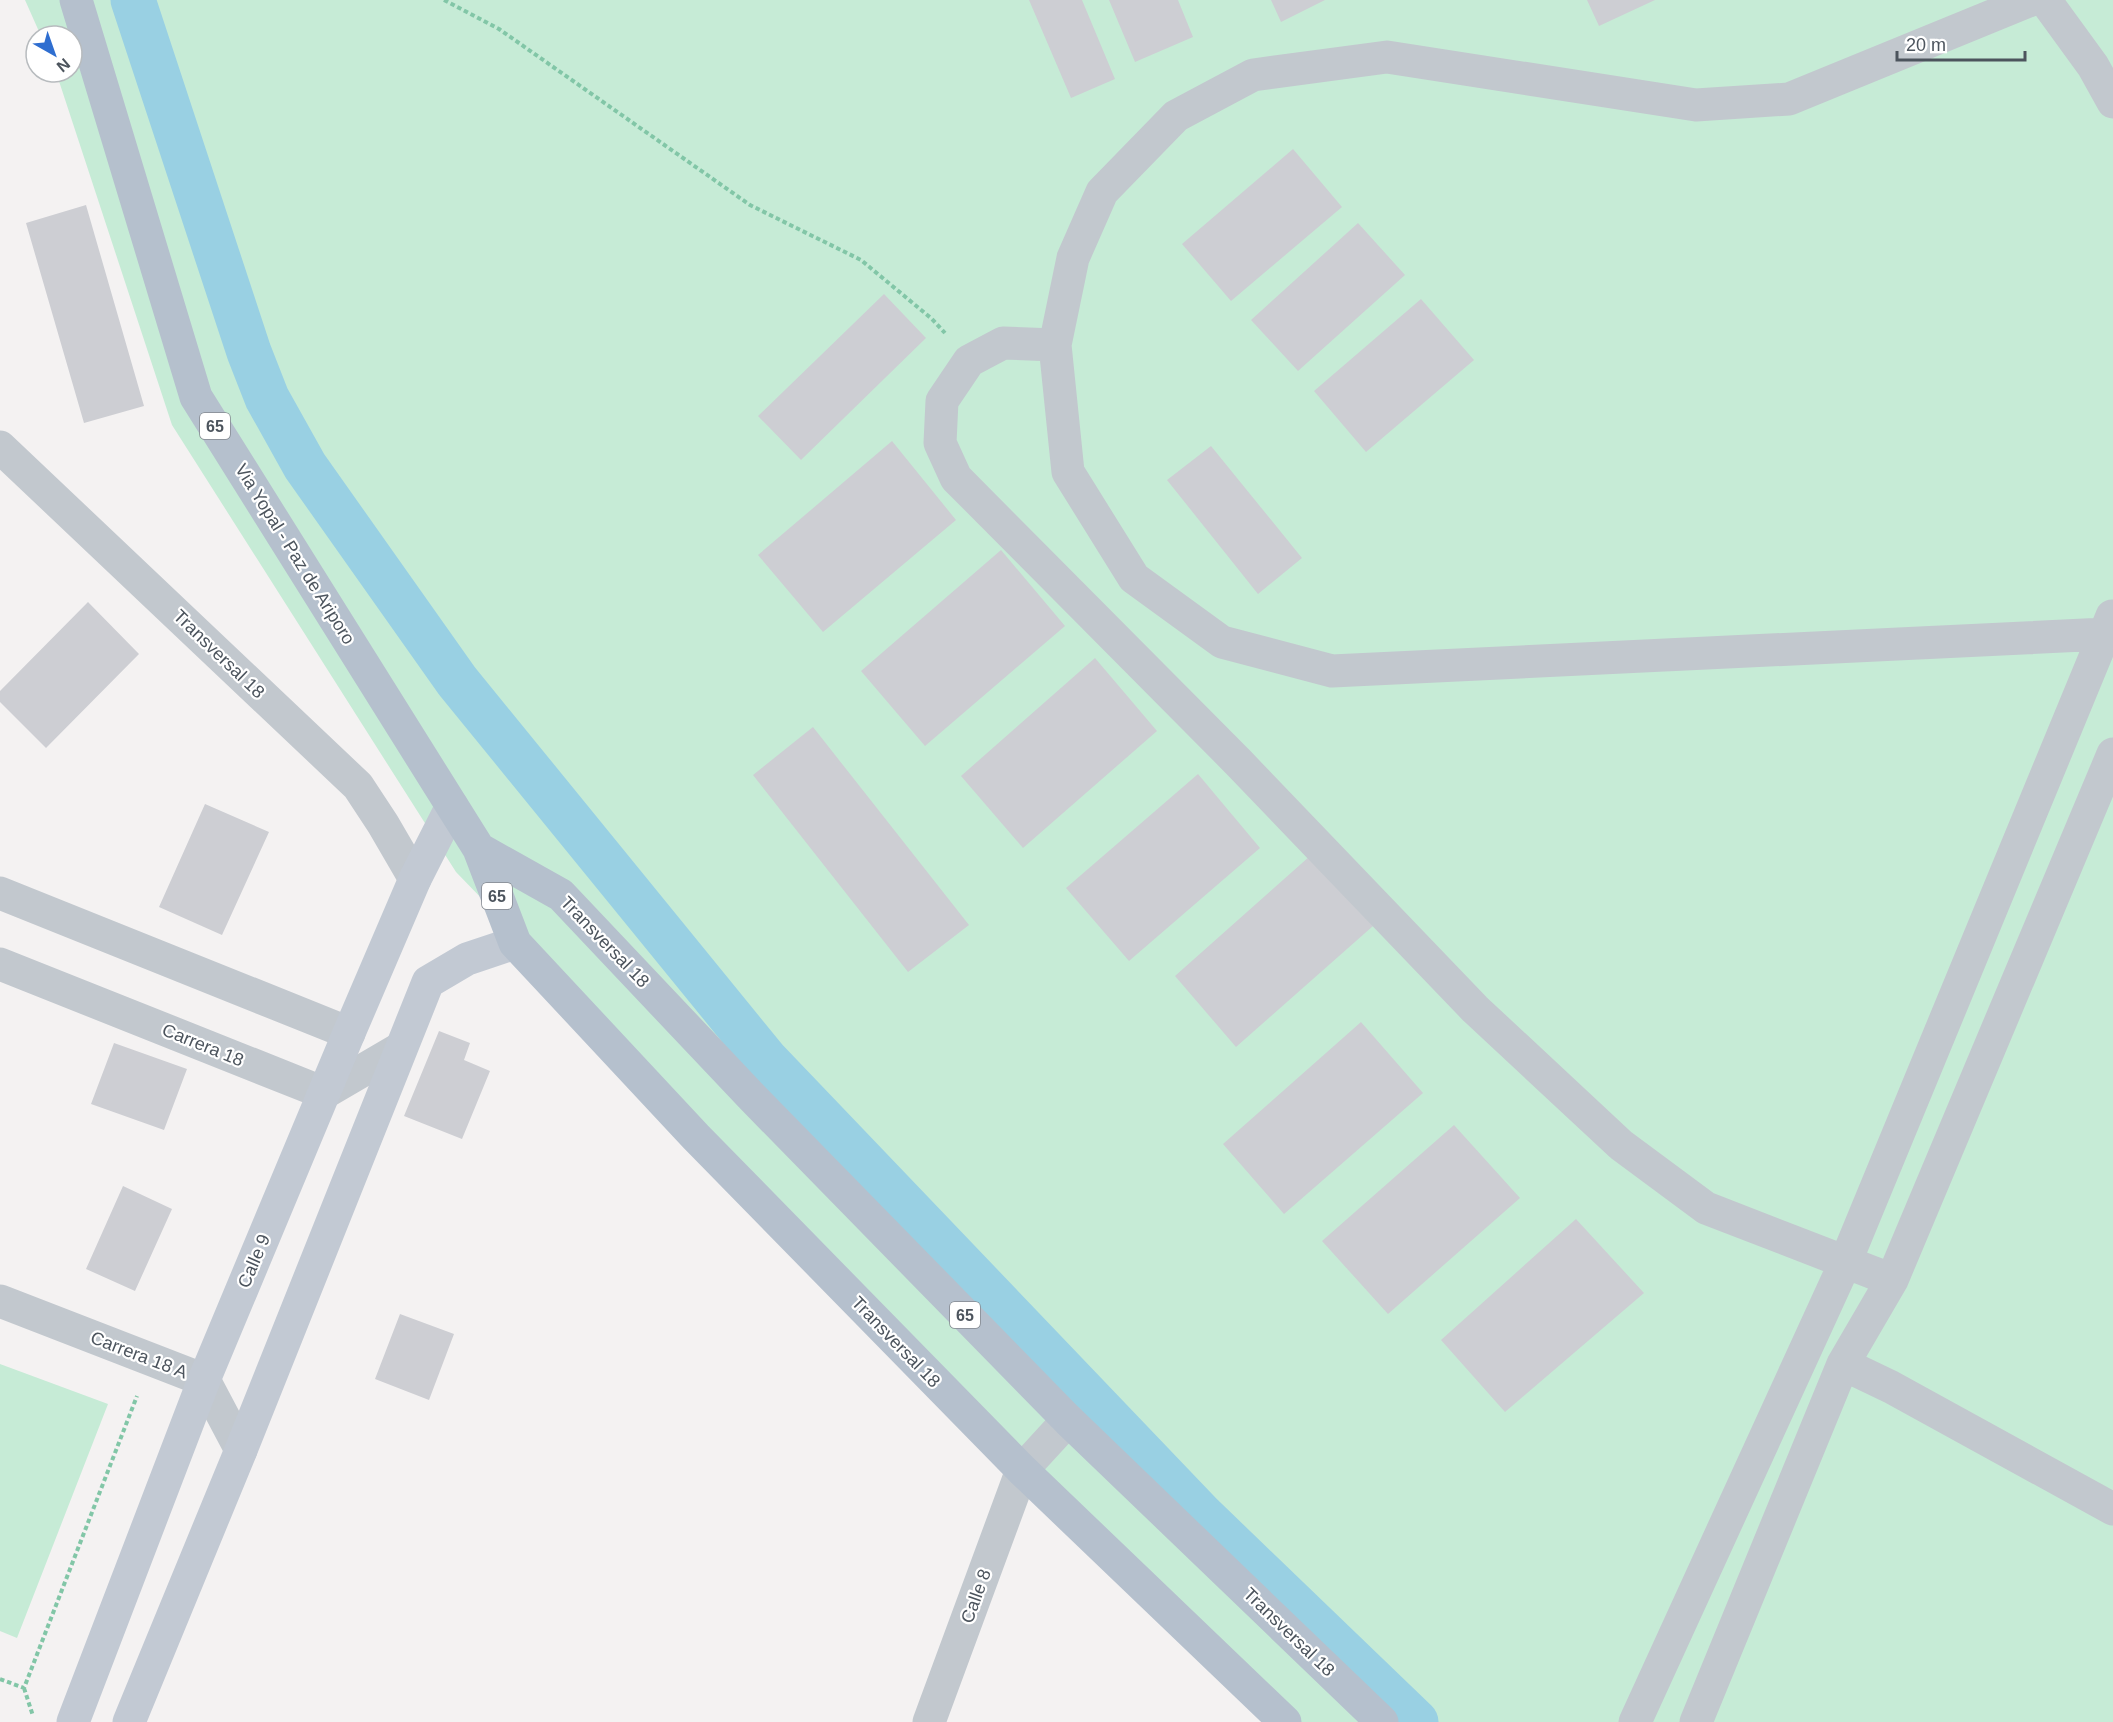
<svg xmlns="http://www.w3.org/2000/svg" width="2113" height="1722" font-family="Helvetica,sans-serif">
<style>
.green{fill:#c6ebd6}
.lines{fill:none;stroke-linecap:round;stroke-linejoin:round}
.canal{stroke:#99d0e3;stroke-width:45}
.building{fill:#cdced3}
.path{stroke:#82c6a7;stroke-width:4;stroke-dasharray:4.5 3;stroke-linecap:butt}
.minor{stroke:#c2c8ce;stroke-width:33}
.tertiary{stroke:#c2c8ce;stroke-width:33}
.secondary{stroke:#c2c9d3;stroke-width:33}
.primary{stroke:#b5c0cd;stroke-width:33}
.labels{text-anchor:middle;stroke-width:4.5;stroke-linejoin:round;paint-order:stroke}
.shield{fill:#fff;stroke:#82878e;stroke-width:1.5}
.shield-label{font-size:16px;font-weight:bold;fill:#4c545d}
.street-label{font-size:18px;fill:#4c545d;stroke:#fff}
</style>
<rect width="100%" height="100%" fill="#f4f2f2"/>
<!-- green -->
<path class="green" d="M25 0H2113V1722H1297L1037 1473 456 872 172 425 56 72H72V36H41Z
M0 1364 108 1404 17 1638 0 1631Z"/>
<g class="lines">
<!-- canal -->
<path class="canal" d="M133 0 249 352 267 398 305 466 457 681 765 1059 1202 1516 1416 1722"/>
</g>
<!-- building -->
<path class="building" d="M1029 0H1082L1115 79 1071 98Z
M1109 0H1178L1193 37 1135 62Z
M1271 0H1325L1281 22Z
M1587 0H1655L1599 26Z
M1293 149 1342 207 1231 301 1182 244Z
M86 205 144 406 84 423 26 223Z
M1358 223 1405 275 1298 371 1251 320Z
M884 294 926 338 801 460 758 416Z
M1421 299 1474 360 1366 452 1314 391Z
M892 441 956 520 823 632 758 555Z
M1211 446 1302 558 1258 594 1167 480Z
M1001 550 1065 626 925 746 861 671Z
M88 602 139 654 46 748 0 702V691Z
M1095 658 1157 731 1023 848 961 776Z
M813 727 969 925 908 972 753 775Z
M1198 774 1260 848 1129 961 1066 888Z
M205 804 269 832 222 935 159 907Z
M1310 856 1373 926 1236 1047 1175 976Z
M1361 1022 1423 1093 1284 1214 1223 1144Z
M439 1031 470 1043 464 1060 490 1071 462 1139 404 1116Z
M114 1043 187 1069 164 1130 91 1104Z
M1454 1125 1520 1198 1388 1314 1322 1241Z
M123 1186 172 1209 135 1291 86 1269Z
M1576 1219 1644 1293 1505 1412 1441 1340Z
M400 1314 454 1334 429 1400 375 1379Z"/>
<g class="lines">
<!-- path -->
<path class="path" d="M444 0 499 29 750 205 861 260 932 319 945 333
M0 1679 24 1688 137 1396
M24 1688 33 1716"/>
<!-- minor -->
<path class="minor" d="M2031 0 1789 99 1696 105 1387 57 1253 75 1176 116 1102 192 1073 258 1055 345 1068 472 1134 578 1222 642 1332 671 2105 634
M2045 0 2093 66 2113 102
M1055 345 1003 343 969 361 942 401 940 443 956 478 1239 763 1475 1009 1621 1145 1706 1208 1892 1280
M0 447 358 786 383 824 415 879
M0 1301 204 1380 241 1450
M1843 1364 1891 1387 2113 1509
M929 1722 1022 1470 1068 1420
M1635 1722 1845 1263 2112 616
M1696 1722 1843 1364 1892 1280 2113 754"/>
<!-- tertiary -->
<path class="tertiary" d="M0 893 349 1033
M0 964 324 1093 401 1048"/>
<!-- secondary -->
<path class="secondary" d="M73 1722 204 1380 349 1033 415 879 452 806
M129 1722 241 1450 428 982 467 959 515 943"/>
<!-- primary -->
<path class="primary" d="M76 0 196 397 479 849 515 943 696 1137 1022 1470 1285 1722
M479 849 561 895 751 1096 1068 1420 1382 1722"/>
</g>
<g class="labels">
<!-- shield labels -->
<g class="shield">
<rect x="200" y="413" width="30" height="26" rx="4.5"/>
<rect x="482" y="883" width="30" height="26" rx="4.5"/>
<rect x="950" y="1302" width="30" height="26" rx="4.5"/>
</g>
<g class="shield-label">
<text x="215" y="432">65</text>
<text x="497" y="902">65</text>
<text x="965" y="1321">65</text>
</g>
<!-- street labels -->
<g class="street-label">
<text transform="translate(295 554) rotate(58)" y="6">Via Yopal - Paz de Ariporo</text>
<text transform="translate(219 654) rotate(44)" y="6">Transversal 18</text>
<text transform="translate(605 942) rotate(46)" y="6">Transversal 18</text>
<text transform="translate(203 1045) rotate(22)" y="6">Carrera 18</text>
<text transform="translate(254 1261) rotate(-67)" y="6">Calle 9</text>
<text transform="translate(896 1342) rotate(46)" y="6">Transversal 18</text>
<text transform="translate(139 1355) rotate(21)" y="6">Carrera 18 A</text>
<text transform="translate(976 1596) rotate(-70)" y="6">Calle 8</text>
<text transform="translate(1289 1632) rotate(44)" y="6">Transversal 18</text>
</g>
</g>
<!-- north arrow -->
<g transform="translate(54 54) rotate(140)"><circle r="28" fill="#ffffff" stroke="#b7bbbe" stroke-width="1.5"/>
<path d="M0-4.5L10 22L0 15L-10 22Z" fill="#2f6ed0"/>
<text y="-9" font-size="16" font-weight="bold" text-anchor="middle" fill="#4c545d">N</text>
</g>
<!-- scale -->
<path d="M1897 51v9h128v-9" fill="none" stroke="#4c545d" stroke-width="3"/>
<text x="1906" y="51" font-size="18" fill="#4c545d" stroke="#ffffff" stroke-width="4.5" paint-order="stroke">20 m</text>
</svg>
